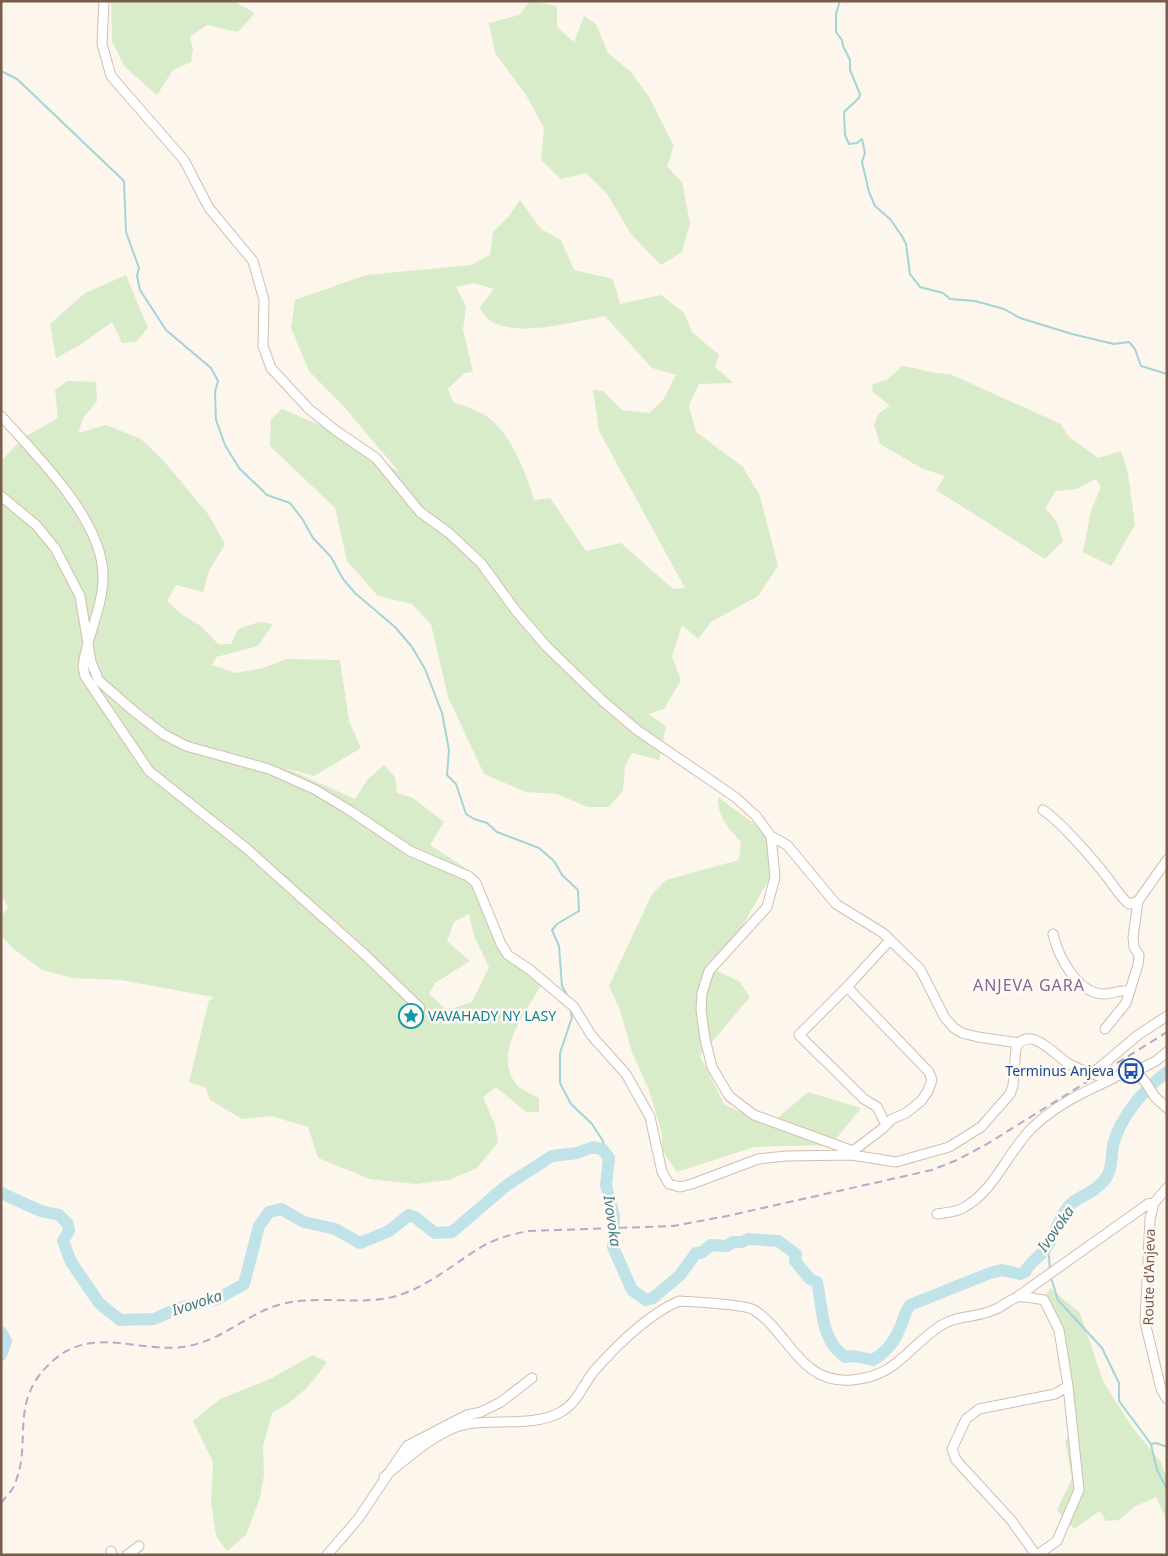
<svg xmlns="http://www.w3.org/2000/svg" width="1168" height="1556" font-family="'Noto Sans',sans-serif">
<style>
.green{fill:#d8ecc9;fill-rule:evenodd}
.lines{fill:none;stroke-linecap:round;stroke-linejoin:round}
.stream{stroke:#a5d3da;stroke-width:2}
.river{stroke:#bfe3e8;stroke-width:12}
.minor-casing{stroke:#d1beb0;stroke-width:11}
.minor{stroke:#fff;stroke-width:9}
.rail{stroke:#b9a8c9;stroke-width:2;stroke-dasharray:8 5;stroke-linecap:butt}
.labels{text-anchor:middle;stroke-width:5;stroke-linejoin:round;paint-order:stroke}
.culture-label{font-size:14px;fill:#0d838f;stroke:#fffaf3;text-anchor:start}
.transit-label{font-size:14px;fill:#164399;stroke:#fffaf3;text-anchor:end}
.street-label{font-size:14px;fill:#7a5c4d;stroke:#fffaf3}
.water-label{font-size:15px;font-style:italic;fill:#437c86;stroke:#fffaf3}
.quarter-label{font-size:16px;letter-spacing:1px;fill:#846695;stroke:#fffaf3}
</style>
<rect width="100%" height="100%" fill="#fdf6ec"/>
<!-- green -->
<path class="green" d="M111 1H233L255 13 238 32 207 25 190 37 193 49 191 62 173 70 157 95 125 67 112 41Z
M530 1 557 6V27L574 42 584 16 596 24 608 53 631 72 649 97 674 146 667 166 682 182 690 223 682 252 661 265 631 234 607 194 586 173 561 179 541 160 544 128 526 95 495 53 489 23 519 15Z
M520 200 541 229 561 240 574 270 613 279 620 304 661 295 684 313 692 332 719 355 715 367 733 383 699 384 689 406 696 432 743 467 760 496 778 566 758 596 711 622 698 639 682 625 672 656 681 680 664 709 648 714 666 726 659 760 632 753 625 766 623 791 609 807H588L557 794 526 792 484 774 448 697 431 624 412 604 378 596 347 561 335 508 270 446 271 419 282 409 320 425 399 472 346 409 309 371 291 328 295 300 366 275 471 265 490 255 493 232 509 216ZM474 283 494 289 479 308C483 312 487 320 492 322 524 337 572 322 605 316L652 368 676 375 663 400 649 413 622 410 603 391 593 390 599 431 685 588 673 589 621 543 586 551 550 498 534 500C526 473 510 431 486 416 477 410 464 406 453 402L448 389 465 373 473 372 463 330 466 307 456 287Z
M126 275 148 328 136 342 122 343 112 322 80 345 56 358 50 324 85 293Z
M902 366C920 368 930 374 950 374L1061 424 1068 436 1098 458 1121 451 1128 473 1135 525 1111 566 1083 552 1091 511 1101 487 1096 479 1076 489 1056 491 1045 508 1057 522 1063 541 1045 559 936 490 945 476 921 468 880 444 874 425 879 413 890 406 872 391 873 384 888 379Z
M67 381 96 382 97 401 84 417 78 433 106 425 141 439 163 460 208 514 225 544 209 571 203 592 176 585 167 601 181 614 201 626 218 644H231L238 629 259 622 273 624 258 646 216 657 212 665 236 673 263 668 287 659 340 660 349 721 361 748 314 776 285 768 355 799 367 780 384 765 395 777 397 793 413 798 444 822 430 845 473 873 501 944 543 982C527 1011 492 1052 516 1084 521 1090 532 1094 539 1098V1112H526L496 1087 483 1097 495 1125 498 1142 477 1168 449 1180 415 1184 370 1179 318 1158 308 1127 271 1116 242 1119 210 1100 206 1088 189 1082 209 1000H212L213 997 121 980 72 978 42 970 15 950 1 936V917L8 907 1 895V461L23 438 58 418 55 390ZM469 914 474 936 489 967 472 1002 447 1010 429 994 435 983 470 961 447 941 454 922Z
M718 797 767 833 772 874 717 971 739 981 750 997 700 1056 724 1104 768 1126 808 1092 861 1108 831 1145 754 1147 677 1172 662 1150V1134L649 1090 632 1052 619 1007 609 986 652 894 666 880 739 860 741 842C729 829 717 816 718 797Z
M1050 1288 1080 1313 1103 1381 1132 1427 1161 1462 1167 1478 1166 1519 1156 1497 1134 1507 1119 1520 1106 1521 1100 1511 1074 1529 1057 1510 1072 1478 1065 1441 1076 1427 1059 1324 1046 1295Z
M313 1355 327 1362C310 1386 298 1399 272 1413L263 1446 264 1475 260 1498 246 1535 227 1551 216 1536 211 1502 213 1462 193 1421 220 1399 272 1378Z"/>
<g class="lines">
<!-- stream -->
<path class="stream" d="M840 1 836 14V32L842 40 843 46 850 60V70L860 94 859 98 844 112 845 135 849 144 857 143 862 139 865 153 862 162 869 192 875 206 891 220 903 238 906 244 910 274 920 287 943 293 950 299 975 301 1004 309 1020 318 1072 334 1114 344 1129 342 1135 349 1141 366 1167 374
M1 71 17 79 124 181 126 232 139 268 137 276 140 290 166 330 211 368 218 381 215 392 216 420 225 445 239 468 267 495 290 503 303 520 313 538 331 557 343 579 355 593 395 627 412 647 425 669 442 713 449 750 447 775 456 784 466 814 474 819 487 823 497 832 539 848 554 861 562 875 578 890 579 911 557 924 552 930 559 946 562 986 569 999
M570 1008 572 1017 560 1053V1083L571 1104 592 1124 603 1141 605 1153
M1048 1245 1050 1270
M1051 1278 1058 1300 1102 1348 1119 1383V1401L1151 1444 1157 1470 1167 1489
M1151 1444 1156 1443 1167 1447"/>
<!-- river -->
<path class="river" d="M1 1193 41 1211 59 1215 68 1224 69 1231 63 1241 71 1262 99 1303 120 1320 154 1319 179 1308 217 1299 244 1284 259 1226 269 1212 281 1209 304 1222 335 1229 360 1243 389 1231 409 1215 416 1218 435 1233 452 1232 507 1185 552 1156 577 1153 593 1147 602 1149 609 1158 606 1185 614 1216 613 1247 632 1290 646 1300 653 1298 680 1275 696 1253H701L711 1245 727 1246 733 1242H742L748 1239 778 1241 796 1254 795 1261 810 1279 817 1282C823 1309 820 1339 845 1357L854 1356 873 1360C884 1353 894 1343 899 1330 904 1321 904 1313 910 1305L990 1273 1002 1270 1020 1274 1025 1272C1030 1262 1036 1260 1043 1252 1055 1239 1058 1215 1072 1203 1084 1194 1097 1191 1106 1178 1113 1168 1111 1156 1113 1145 1121 1116 1143 1090 1167 1072
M1 1332 6 1341 1 1355"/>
<defs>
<path id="minor" d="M104 1 102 44 111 76 184 160 209 208 253 261 264 300 263 346 271 368 309 409 335 430 376 458 420 512 449 533 481 563 516 611 547 647 604 702 637 730 735 797 756 816 771 836 775 877 767 907 709 971 702 993 701 1010 705 1039 712 1067 729 1096 754 1115 853 1151 852 1155
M1 416C36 455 104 521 103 577 103 607 87 636 83 666L85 676 95 691 149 771 246 848 362 952 420 1008
M1 496 36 525 55 548 80 596 91 662 99 681 136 713 163 734 186 746 269 769 314 789 349 810 410 851 468 876 476 883 501 944 508 955 529 969 574 1007 591 1035 626 1074 650 1117 662 1172 669 1184 680 1187 692 1184 758 1159 786 1156 852 1155 896 1162 949 1147 981 1127 1010 1094 1013 1086 1016 1048C1029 1023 1056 1056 1069 1064 1079 1069 1095 1076 1105 1077 1117 1078 1128 1070 1139 1076 1147 1081 1150 1091 1155 1097 1159 1101 1163 1104 1167 1108
M1043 810C1061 822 1093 859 1107 877 1114 886 1120 897 1129 904L1138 901
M771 836 787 845 836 904 883 933 920 969 945 1018 954 1028 962 1033 978 1037 1019 1043
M1053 934C1058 956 1077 993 1103 994 1112 994 1121 989 1130 991
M847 987 929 1072 932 1080 928 1091 921 1101 906 1113 892 1119 882 1129 853 1151
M1105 1029 1126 1003 1138 965 1139 955 1134 947 1133 937 1138 901 1167 860
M1093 1073 1138 1035 1167 1016
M1132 1073 1156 1061 1167 1052
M886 1125 877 1107 864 1099 799 1035 847 987 890 940
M1167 1188 1154 1203 1150 1219 1145 1322 1161 1389 1167 1399
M937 1214C945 1213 956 1212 963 1208 995 1191 1007 1152 1033 1127 1057 1104 1084 1092 1114 1078
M1017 1297 1148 1204 1154 1203
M384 1477C406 1459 439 1429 467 1424 496 1419 534 1427 561 1412 577 1403 583 1385 594 1371 617 1345 647 1315 679 1301 692 1302 744 1304 754 1310 788 1331 800 1385 852 1380 897 1376 906 1349 940 1326 956 1315 976 1318 994 1310 1002 1307 1010 1299 1018 1297 1026 1296 1036 1299 1044 1300L1059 1330 1068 1386 1079 1490 1057 1541 1037 1555
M111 1551 112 1555
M127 1555 139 1546
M327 1555 358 1519 407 1446 467 1415 481 1412 501 1402 532 1378
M1036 1555 1011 1520 956 1460 952 1449 966 1419 979 1409 1055 1394 1068 1386"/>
</defs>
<!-- minor casing -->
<use href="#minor" class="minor-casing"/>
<!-- minor -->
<use href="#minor" class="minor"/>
<!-- rail -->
<path class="rail" d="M1 1503C5 1498 10 1493 13 1488 35 1442 5 1401 55 1359 96 1324 147 1357 193 1345 223 1338 246 1316 275 1306 318 1292 366 1309 405 1293 434 1282 456 1262 483 1246 497 1238 513 1234 529 1231L673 1226 727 1216 932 1170 957 1160 987 1144 1167 1032"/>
</g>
<!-- icons -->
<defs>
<symbol id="sight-ring" viewBox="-11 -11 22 22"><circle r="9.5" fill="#fffaf3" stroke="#0f9aa8" stroke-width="1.5"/><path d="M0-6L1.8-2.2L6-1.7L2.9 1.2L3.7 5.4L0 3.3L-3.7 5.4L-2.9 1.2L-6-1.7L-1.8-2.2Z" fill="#0f9aa8"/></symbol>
<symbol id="bus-ring" viewBox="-11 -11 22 22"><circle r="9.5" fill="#fffaf3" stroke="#1a4fb4" stroke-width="1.5"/><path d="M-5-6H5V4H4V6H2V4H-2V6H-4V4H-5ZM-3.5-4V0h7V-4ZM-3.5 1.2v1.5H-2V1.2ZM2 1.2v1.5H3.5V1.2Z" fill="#1a4fb4"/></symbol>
</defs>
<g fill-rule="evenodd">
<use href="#sight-ring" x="397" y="1002" width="28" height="28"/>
<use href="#bus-ring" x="1117" y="1057" width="28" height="28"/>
</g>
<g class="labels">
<!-- culture labels -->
<g class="culture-label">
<text x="428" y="1021">VAVAHADY NY LASY</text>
</g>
<!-- transit labels -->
<g class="transit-label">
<text x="1114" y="1076">Terminus Anjeva</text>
</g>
<!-- street labels -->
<g class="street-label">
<text transform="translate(1149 1277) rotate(-89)" y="5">Route d'Anjeva</text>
</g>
<!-- water labels -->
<g class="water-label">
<text transform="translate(612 1221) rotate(82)" y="5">Ivovoka</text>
<text transform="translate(1056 1229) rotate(-55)" y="5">Ivovoka</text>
<text transform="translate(197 1303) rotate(-18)" y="5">Ivovoka</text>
</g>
<!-- quarter labels -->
<g class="quarter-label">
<text x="1029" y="991">ANJEVA GARA</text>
</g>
</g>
<!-- border -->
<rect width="1168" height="1556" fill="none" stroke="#7a5c4d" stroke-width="5"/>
</svg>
